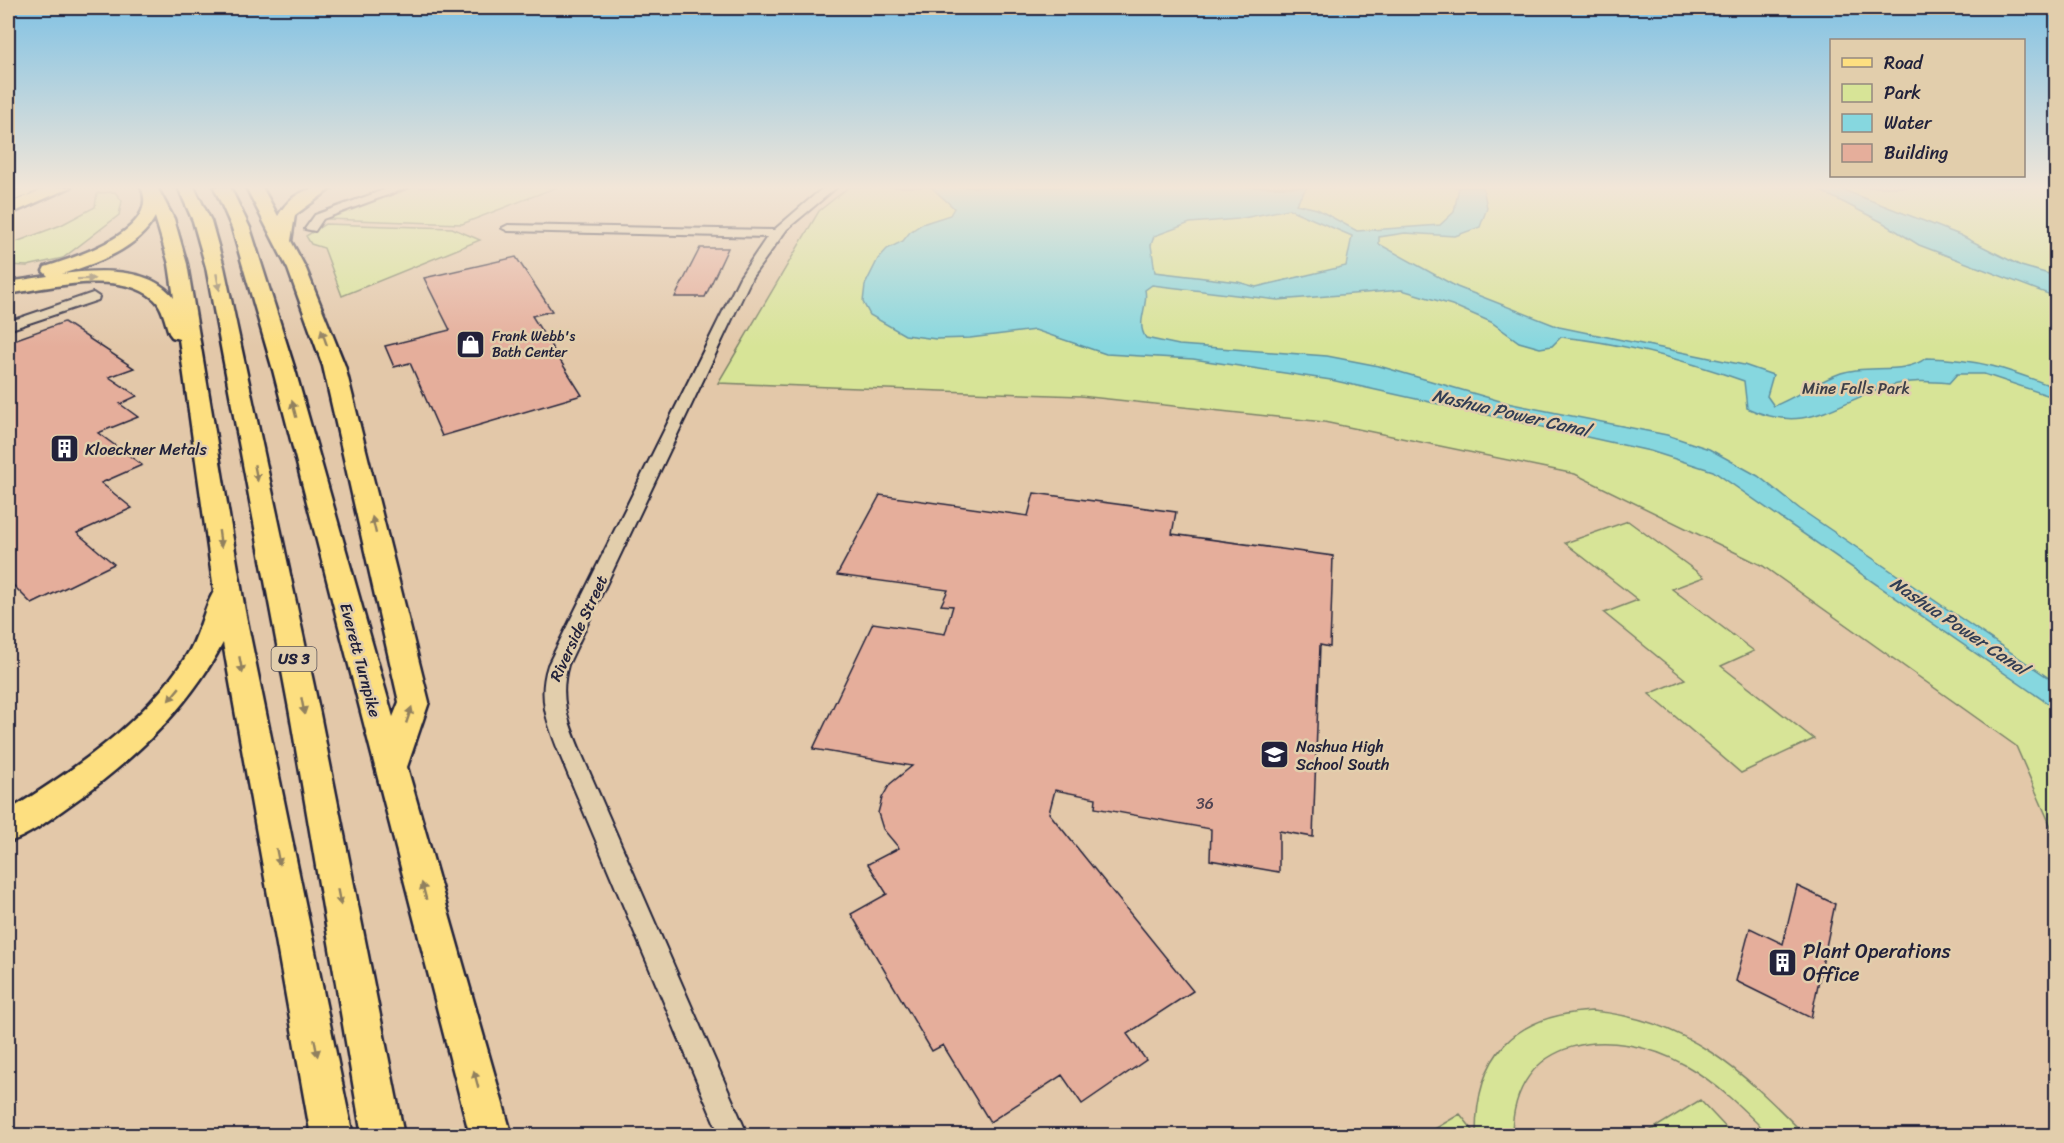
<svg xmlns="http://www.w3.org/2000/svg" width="2064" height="1143" font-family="Sriracha,sans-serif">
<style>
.green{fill:#d7e497;stroke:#7c8369;stroke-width:1.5}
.water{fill:#86d7df;stroke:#5e8f9d;stroke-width:1.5;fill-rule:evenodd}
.building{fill:#e5ae9b;stroke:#22223b;stroke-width:1.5}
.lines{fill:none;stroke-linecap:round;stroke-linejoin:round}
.minor-casing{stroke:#22223b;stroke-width:4}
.major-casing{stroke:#22223b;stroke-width:5}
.highway-casing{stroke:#22223b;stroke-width:5}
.minor{fill:#e2ceac;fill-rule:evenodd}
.major{fill:#fddf80;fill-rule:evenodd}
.highway{fill:#fddf80;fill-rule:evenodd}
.oneway{fill:#90805e}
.labels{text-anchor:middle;stroke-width:5;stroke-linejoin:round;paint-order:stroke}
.far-poi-label{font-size:14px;fill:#22223b;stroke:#e2ceac;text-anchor:start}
.shield{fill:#e2ceac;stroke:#5c565d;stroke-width:1.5}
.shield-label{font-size:15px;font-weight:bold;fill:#22223b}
.park-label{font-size:16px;fill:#3d3f49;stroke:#e2ceac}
.poi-label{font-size:16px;fill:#22223b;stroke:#e2ceac;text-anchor:start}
.street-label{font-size:16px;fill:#22223b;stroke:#e2ceac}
.near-number-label{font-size:16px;fill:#534553}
.water-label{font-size:18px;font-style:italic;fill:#313d54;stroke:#e2ceac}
.near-poi-label{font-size:20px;fill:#22223b;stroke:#e2ceac;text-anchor:start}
</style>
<rect width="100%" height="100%" fill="#e3c8a9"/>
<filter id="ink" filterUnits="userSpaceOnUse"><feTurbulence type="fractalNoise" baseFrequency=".0167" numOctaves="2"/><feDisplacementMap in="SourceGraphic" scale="12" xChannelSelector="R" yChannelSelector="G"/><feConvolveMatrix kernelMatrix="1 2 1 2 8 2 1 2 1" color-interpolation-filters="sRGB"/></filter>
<g filter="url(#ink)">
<!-- green -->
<path class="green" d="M414 187H557L462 224 327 219Z
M849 187H2056V838L2016 746 1763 566 1575 474 1324 422 1080 396 718 383 819 211Z
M115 192 122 201 119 215 63 258 27 266 8 265V245L61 225 95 207 97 193Z
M325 224 452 228 480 240 342 296 324 248 311 244 306 236Z
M1628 521 1704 577 1672 589 1754 651 1721 666 1814 739 1741 773 1649 694 1685 679 1604 613 1638 600 1565 543Z
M1592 1011C1687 1019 1742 1071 1805 1135H1769C1743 1109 1717 1083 1685 1065 1612 1025 1513 1034 1512 1135H1437L1433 1130 1460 1114 1476 1134C1476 1055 1514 1015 1592 1011Z
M1700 1100 1733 1135H1643Z"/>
<!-- water -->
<path class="water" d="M931 187H1307L1296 204 1317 209 1357 231 1440 225 1454 212 1459 187H1483L1487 208 1480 227 1455 236 1405 233 1379 237V244L1457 287 1559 327 1744 365 1773 375 1767 396 1774 406C1797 397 1818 381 1841 373 1868 364 1905 375 1926 358 1979 359 2008 369 2056 388V398L1984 374H1957L1949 383C1929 381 1909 380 1890 386 1834 402 1808 436 1747 408L1744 381C1685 360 1623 343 1561 337L1552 346 1540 348 1519 342 1491 322 1452 305 1402 290 1278 300 1152 285 1145 290C1149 306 1135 323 1146 338L1179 345 1327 356 1379 366 1507 403 1667 435 1709 449 1758 476 1800 509 2056 683V709L1713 471 1650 451 1331 380 1193 359 1106 354 1035 330 970 338 936 339 905 335 870 315 863 302 865 285 878 259 887 249 903 241 910 232 922 224 950 215 954 208ZM1289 209 1352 236 1346 266 1256 287 1238 282 1155 272 1151 245 1154 236 1190 223 1238 219Z
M1813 187H1836L1960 235 2021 266 2056 276V297L1919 245 1882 222Z"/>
<!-- building -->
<path class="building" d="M700 248H728L705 297H675Z
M516 257 552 311 532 316 582 395 442 436 410 363 394 367 385 346 450 330 424 278Z
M64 322 134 368 109 377 137 396 120 404 138 417 98 433 142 465 101 483 132 508 77 533 114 564 32 604 8 580V342Z
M1034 493 1176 512 1172 534 1333 556 1330 647 1320 645 1313 837 1279 831V872L1210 860 1211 829 1095 808 1096 798 1055 790 1049 813 1193 991 1127 1034 1146 1060 1082 1104 1062 1075 990 1122 943 1045 932 1051 851 914 887 894 868 864 899 848 883 829 878 813 882 798 890 784 912 766 813 749 873 623 945 634 953 606 941 605 948 590 837 575 880 495 1028 516Z
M1797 886 1835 904 1811 1018 1736 981 1750 928 1783 944Z"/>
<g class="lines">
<defs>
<path id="minor" d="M392 187H409L323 219 315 231 305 229 315 215Z
M824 187H837L787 229 752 277 568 665C558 699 569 724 582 755L748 1136H720L560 755C548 724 537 699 548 665L740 277 767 237 508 231 502 228 508 225 774 230Z
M93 293 99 297 98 300 8 330V322Z"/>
<path id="major" d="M26 187H46L8 203V194Z"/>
<path id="highway" d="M48 187H71L8 215V204Z
M141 187H157L174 219 187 264 245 611 353 1136H311L223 643C185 714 127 765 63 810 46 822 27 837 8 842V811C72 771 143 724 185 658 200 636 202 612 214 591L179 339 172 337 169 333C165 322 163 307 154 299 120 269 48 288 8 294V282L48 276 43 271 45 267C74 258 162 230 141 187ZM155 217 169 264 174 298C150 266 96 270 62 274 95 264 138 249 155 217Z
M178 187H194L211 221 224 267 320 714 404 1136H362L290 714 206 267 193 221Z
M214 187H230L250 228 295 370 393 717 399 702 323 366 288 269 246 187H262L278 216C291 193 308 187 333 187L295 215 291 241 306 269 345 366 429 702 407 767 512 1136H470L273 370 232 228Z"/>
</defs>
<!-- minor casing -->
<use href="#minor" class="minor-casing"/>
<!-- major casing -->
<use href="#major" class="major-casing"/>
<!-- highway casing -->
<use href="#highway" class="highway-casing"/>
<!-- minor -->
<use href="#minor" class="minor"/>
<!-- major -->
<use href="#major" class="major"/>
<!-- highway -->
<use href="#highway" class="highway"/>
</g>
<!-- one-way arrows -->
<defs><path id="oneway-solid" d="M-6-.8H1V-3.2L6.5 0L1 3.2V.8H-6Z" transform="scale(1.5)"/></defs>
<g class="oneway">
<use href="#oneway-solid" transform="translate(86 279) rotate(-1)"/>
<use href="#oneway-solid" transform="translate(218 282) rotate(79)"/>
<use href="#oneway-solid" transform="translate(324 337) rotate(-109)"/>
<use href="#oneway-solid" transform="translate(294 409) rotate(-105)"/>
<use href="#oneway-solid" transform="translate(256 473) rotate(79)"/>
<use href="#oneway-solid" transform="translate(374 525) rotate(-103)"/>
<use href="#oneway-solid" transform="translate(220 539) rotate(82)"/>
<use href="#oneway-solid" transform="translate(241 665) rotate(79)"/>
<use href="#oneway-solid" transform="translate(174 694) rotate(130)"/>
<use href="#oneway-solid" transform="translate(303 706) rotate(79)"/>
<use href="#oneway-solid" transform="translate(409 715) rotate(-71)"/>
<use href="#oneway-solid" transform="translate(278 857) rotate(79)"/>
<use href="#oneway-solid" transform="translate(424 891) rotate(-105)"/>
<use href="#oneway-solid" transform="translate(339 897) rotate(79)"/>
<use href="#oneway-solid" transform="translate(316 1048) rotate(79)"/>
<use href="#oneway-solid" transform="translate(476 1079) rotate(-105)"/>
</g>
</g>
<!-- sky -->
<linearGradient id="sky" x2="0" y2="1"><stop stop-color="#81c2e4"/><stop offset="0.54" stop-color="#f2e6d8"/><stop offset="1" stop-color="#f2e6d8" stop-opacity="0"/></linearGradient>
<rect width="2064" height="347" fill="url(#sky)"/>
<!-- icons -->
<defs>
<symbol id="shop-square" viewBox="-11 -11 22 22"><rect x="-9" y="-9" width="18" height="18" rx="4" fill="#22223b" stroke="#e2ceac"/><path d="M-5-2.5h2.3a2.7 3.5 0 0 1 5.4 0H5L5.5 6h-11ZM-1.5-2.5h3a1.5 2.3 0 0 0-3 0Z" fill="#fff"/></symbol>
<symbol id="building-square" viewBox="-11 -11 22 22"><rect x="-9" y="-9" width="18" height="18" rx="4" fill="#22223b" stroke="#e2ceac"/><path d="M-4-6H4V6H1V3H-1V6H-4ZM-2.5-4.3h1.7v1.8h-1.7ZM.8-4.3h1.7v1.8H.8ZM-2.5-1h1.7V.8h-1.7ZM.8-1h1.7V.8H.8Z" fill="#fff"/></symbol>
<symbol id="school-square" viewBox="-11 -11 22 22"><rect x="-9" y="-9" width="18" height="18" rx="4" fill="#22223b" stroke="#e2ceac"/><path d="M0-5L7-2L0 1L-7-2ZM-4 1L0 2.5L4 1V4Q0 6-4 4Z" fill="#fff"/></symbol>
</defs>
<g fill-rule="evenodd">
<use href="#shop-square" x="454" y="328" width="33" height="33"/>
<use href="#building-square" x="48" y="432" width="33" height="33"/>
<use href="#school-square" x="1258" y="738" width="33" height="33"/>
<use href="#building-square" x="1766" y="946" width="33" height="33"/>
</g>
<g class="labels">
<!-- far-poi labels -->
<g class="far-poi-label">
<text x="492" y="341">Frank Webb's<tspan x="492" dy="16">Bath Center</tspan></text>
</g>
<!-- shield labels -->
<rect class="shield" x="271.5" y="647" width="45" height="24" rx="4.5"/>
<g class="shield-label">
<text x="294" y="664">US 3</text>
</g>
<!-- park labels -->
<g class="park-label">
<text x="1856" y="394">Mine Falls Park</text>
</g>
<!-- poi labels -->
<g class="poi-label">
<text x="85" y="455">Kloeckner Metals</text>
<text x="1296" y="752">Nashua High<tspan x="1296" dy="18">School South</tspan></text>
</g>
<!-- street labels -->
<g class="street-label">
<text transform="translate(578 628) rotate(-65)" y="6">Riverside Street</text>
<text transform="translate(361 660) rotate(75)" y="6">Everett Turnpike</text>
</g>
<!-- near-number labels -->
<g class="near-number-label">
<text x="1205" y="809">36</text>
</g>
<!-- water labels -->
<g class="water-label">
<text transform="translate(1511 413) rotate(13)" y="6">Nashua Power Canal</text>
<text transform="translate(1959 626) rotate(34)" y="6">Nashua Power Canal</text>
</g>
<!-- near-poi labels -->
<g class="near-poi-label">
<text x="1803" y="958">Plant Operations<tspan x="1803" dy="23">Office</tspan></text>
</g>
</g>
<!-- margin -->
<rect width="2064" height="1143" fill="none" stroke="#e2ceac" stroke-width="30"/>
<rect x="15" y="15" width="2034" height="1113" fill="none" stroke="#22223b" stroke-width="2" filter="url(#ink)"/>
<!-- legend -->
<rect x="1830" y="39" width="195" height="138" fill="#e2ceac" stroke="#95897f" stroke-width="1.5"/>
<rect x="1842" y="58" width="30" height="9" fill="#fddf80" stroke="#95897f" stroke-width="1.5"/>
<text x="1884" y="69" font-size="18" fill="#22223b">Road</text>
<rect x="1842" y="84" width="30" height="18" fill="#d7e497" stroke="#95897f" stroke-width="1.5"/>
<text x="1884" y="99" font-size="18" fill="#22223b">Park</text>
<rect x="1842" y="114" width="30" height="18" fill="#86d7df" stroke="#95897f" stroke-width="1.5"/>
<text x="1884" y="129" font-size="18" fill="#22223b">Water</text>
<rect x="1842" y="144" width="30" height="18" fill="#e5ae9b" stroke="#95897f" stroke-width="1.5"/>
<text x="1884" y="159" font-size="18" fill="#22223b">Building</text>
</svg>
